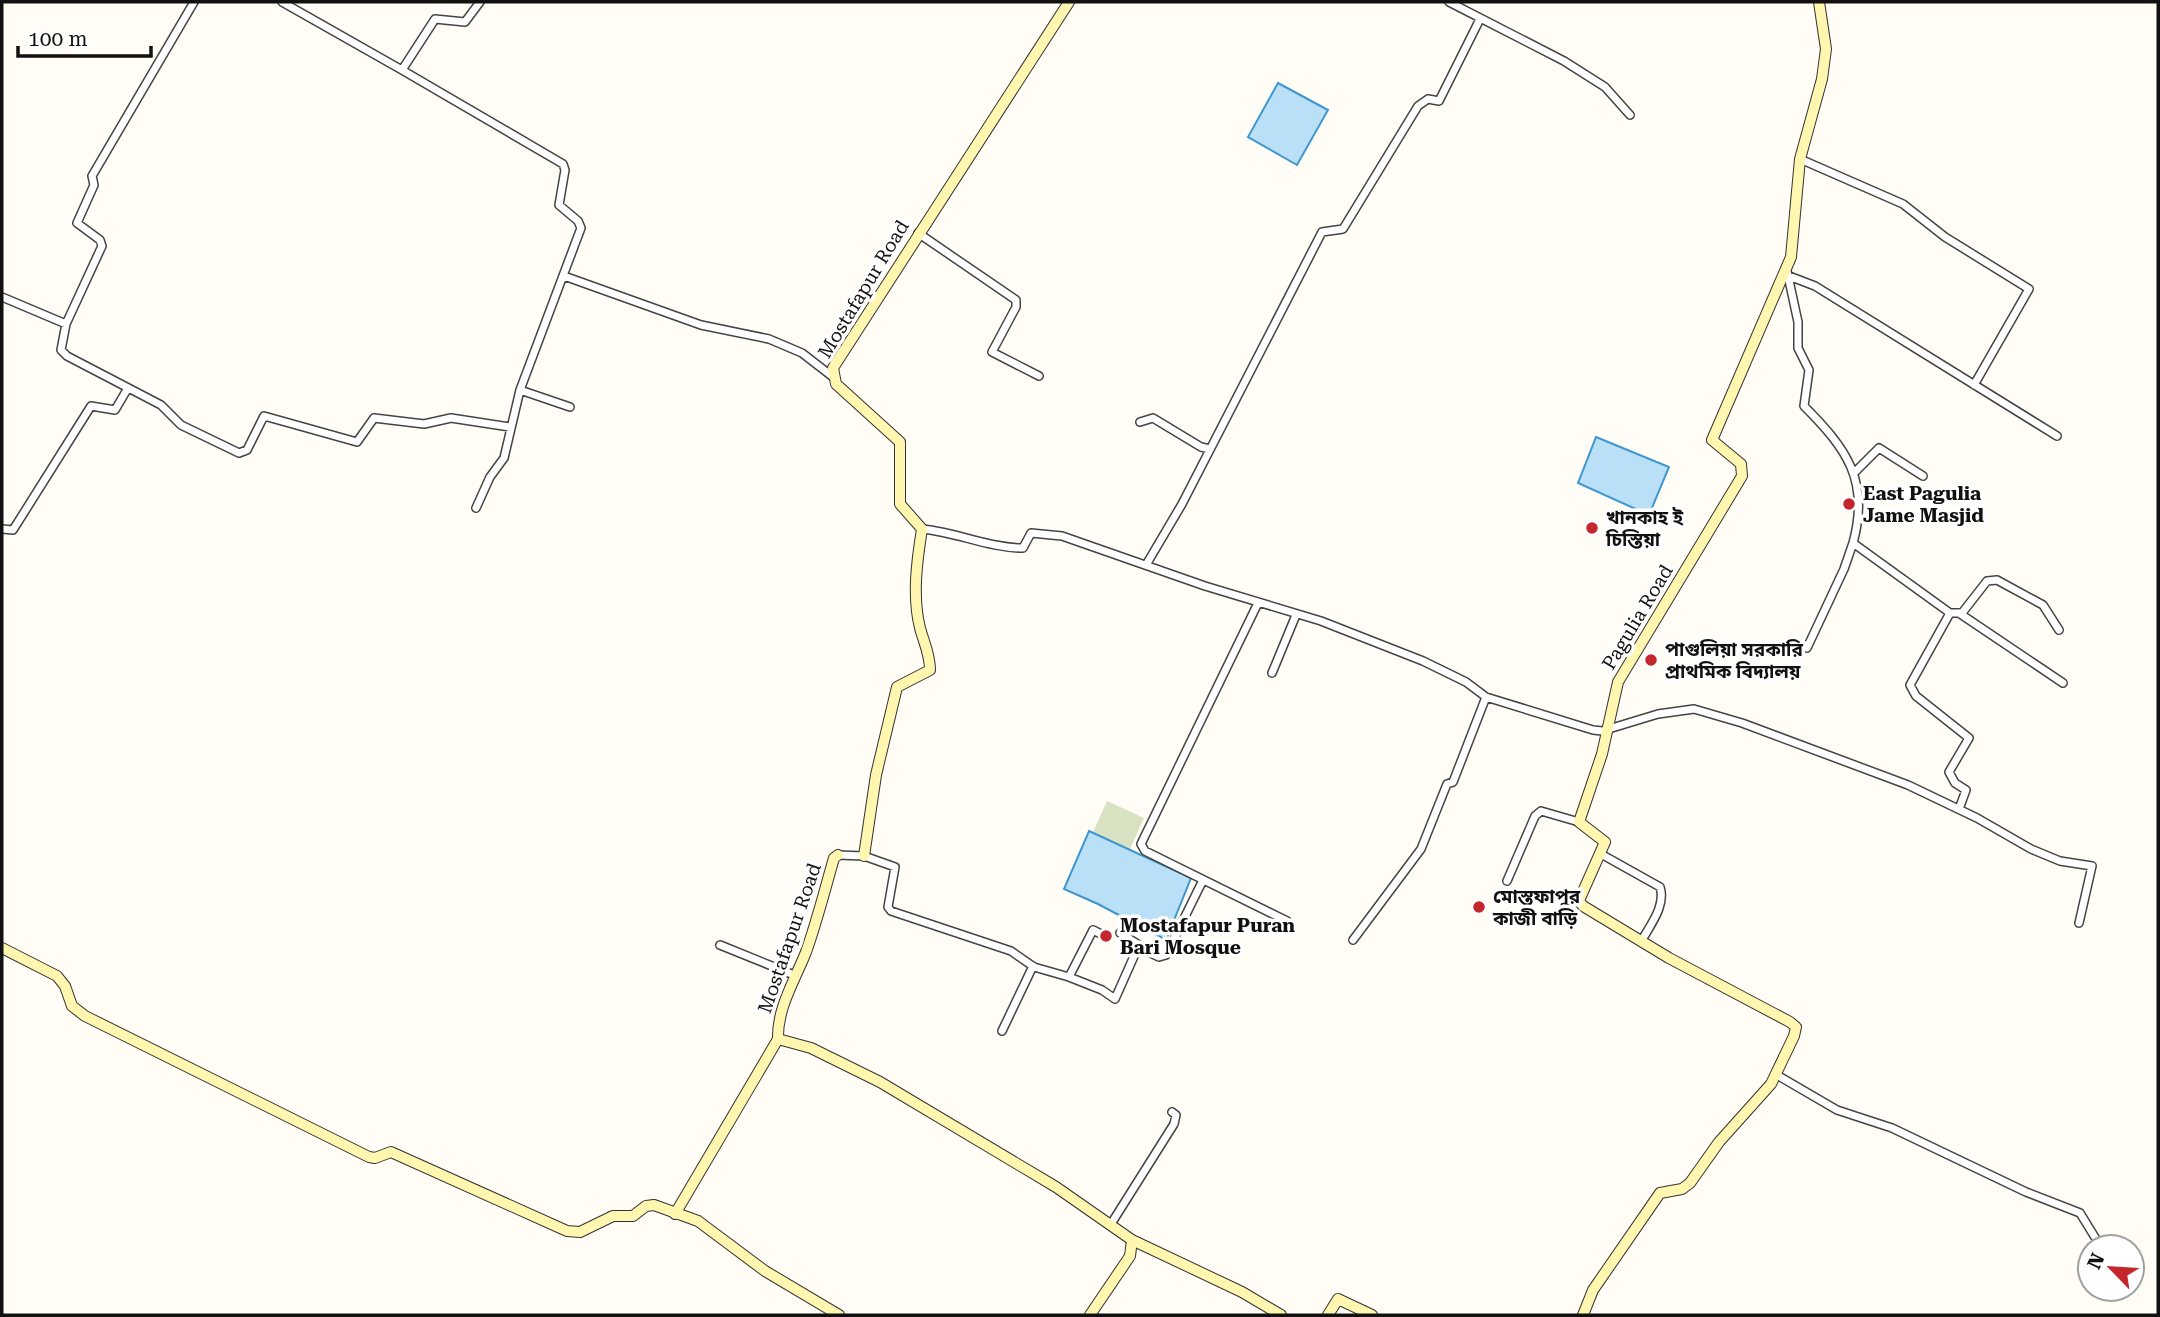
<svg xmlns="http://www.w3.org/2000/svg" width="2160" height="1317" font-family="'Roboto Serif','Noto Sans Bengali',serif">
<style>
.cemetery{fill:#d9e3c4}
.water{fill:#b9e0f7;stroke:#3f96cf;stroke-width:2}
.lines{fill:none;stroke-linecap:round;stroke-linejoin:round}
.street-casing{stroke:#444;stroke-width:10}
.secondary-casing{stroke:#333;stroke-width:12}
.street{stroke:#fff;stroke-width:7}
.secondary{stroke:#fff6b0;stroke-width:10}
.poi-dot{fill:#c4262e;stroke:#fff;stroke-width:2.5}
.labels{text-anchor:middle;stroke-width:7;stroke-linejoin:round;paint-order:stroke}
.street-label{font-size:19px;fill:#111;stroke:#fff}
.poi-label{font-size:19px;font-weight:bold;fill:#111;stroke:#fff;text-anchor:start}
</style>
<rect width="100%" height="100%" fill="#fffdf5"/>
<!-- cemetery -->
<path class="cemetery" d="M1107 801 1144 818 1126 858 1090 839Z"/>
<!-- water -->
<path class="water" d="M1278 83 1328 110 1297 165 1248 137Z
M1596 437 1669 467 1649 515 1578 483Z
M1089 831 1191 878 1166 940 1098 904 1064 889Z"/>
<g class="lines">
<defs>
<path id="street" d="M282 2 402 70 435 19 465 22 480 2
M1449 2 1564 61 1605 87 1630 115
M402 70 563 164 565 170 559 205 578 221 581 228 520 390 504 458 490 477 476 508
M1800 159 1903 204 1945 237 2029 289 1974 385
M918 233 1016 300V307L992 352 1039 376
M1787 271 1798 322V348L1809 370 1804 406C1847 449 1870 481 1853 543L1950 613 1910 685 1916 696 1969 738 1949 772 1955 783 1966 790 1959 809
M564 276 701 325 769 339 802 353 833 377
M1789 276 1815 286 2057 436
M2 297 66 324 61 350 67 356 161 405 181 425 239 453 247 450 264 416 357 442 374 418 424 424 451 418 510 427
M66 324 102 246 100 240 77 223 94 185 92 176 194 2
M520 390 570 407
M1140 422 1153 418 1201 447 1210 449
M1854 473 1879 448 1923 476
M2 529 13 530 91 406 115 410 128 388
M922 529C956 532 989 548 1023 548L1031 533 1062 536 1205 586 1321 621 1423 661 1466 682 1486 697 1593 730 1602 731 1658 714 1694 709 1742 723 1908 785 1977 818 2031 849 2060 861 2092 866 2079 923
M1146 565 1182 504 1322 232 1343 229 1418 106 1428 99 1439 101 1480 19
M1258 603 1141 844 1145 851 1287 921
M1950 613H1962L1987 581 1997 580 2043 605 2059 630
M1959 613 2063 683
M1807 648 1844 569 1853 543
M1272 673 1296 615
M1601 854 1660 887C1666 905 1651 924 1642 940
M838 855 864 856 895 867 888 907 891 911 1011 951 1034 967 1069 977 1093 930 1105 936
M1507 881 1535 816 1541 811 1579 822
M1353 940 1421 849 1447 784 1453 782 1486 697
M720 945 794 975
M1144 950 1159 957 1166 955 1203 880
M1069 977 1102 990 1115 999 1139 945 1120 933
M1002 1031 1033 966
M1777 1075 1837 1110 1892 1128 2026 1192 2080 1213 2096 1239
M1111 1224 1174 1124 1176 1115 1172 1112"/>
<path id="secondary" d="M864 856 876 775 897 687 930 670C930 654 924 643 920 628 912 596 917 560 922 529L900 504V442L836 384 833 368 1069 2
M2 948 57 976 65 986 72 1006 85 1016 369 1157 375 1158 391 1152 567 1231 580 1232 613 1216H633L646 1206 654 1205 698 1221 765 1271 839 1315
M778 1039 811 1048 880 1082 1056 1187 1132 1240 1242 1292 1281 1315
M778 1039C777 1008 795 980 806 952 817 921 825 889 834 858L838 855
M675 1214 778 1039
M1090 1315 1130 1256 1132 1240
M1328 1315 1338 1299 1372 1315
M1583 1315 1593 1290 1660 1193 1682 1189 1690 1183 1719 1142 1771 1084 1794 1036 1796 1027 1790 1022 1669 958 1583 906 1579 901 1581 896 1605 842 1579 822 1602 754 1618 682 1742 476 1741 464 1712 440 1791 257 1800 159 1822 79 1826 49 1819 2"/>
</defs>
<!-- street casing -->
<use href="#street" class="street-casing"/>
<!-- secondary casing -->
<use href="#secondary" class="secondary-casing"/>
<!-- street -->
<use href="#street" class="street"/>
<!-- secondary -->
<use href="#secondary" class="secondary"/>
</g>
<!-- markers -->
<g class="poi-dot">
<circle cx="1849" cy="504" r="7"/>
<circle cx="1592" cy="528" r="7"/>
<circle cx="1651" cy="660" r="7"/>
<circle cx="1479" cy="907" r="7"/>
<circle cx="1106" cy="936" r="7"/>
</g>
<g class="labels">
<!-- street labels -->
<g class="street-label">
<text transform="translate(863 289) rotate(-59)" y="7">Mostafapur Road</text>
<text transform="translate(1637 617) rotate(-59)" y="7">Pagulia Road</text>
<text transform="translate(789 938) rotate(-71)" y="7">Mostafapur Road</text>
</g>
<!-- poi labels -->
<g class="poi-label">
<text x="1863" y="500">East Pagulia<tspan x="1863" dy="22">Jame Masjid</tspan></text>
<text x="1606" y="524">খানকাহ ই<tspan x="1606" dy="22">চিস্তিয়া</tspan></text>
<text x="1665" y="656">পাগুলিয়া সরকারি<tspan x="1665" dy="22">প্রাথমিক বিদ্যালয়</tspan></text>
<text x="1493" y="903">মোস্তফাপুর<tspan x="1493" dy="22">কাজী বাড়ি</tspan></text>
<text x="1120" y="932">Mostafapur Puran<tspan x="1120" dy="22">Bari Mosque</tspan></text>
</g>
</g>
<!-- border -->
<rect width="2160" height="1317" fill="none" stroke="#111111" stroke-width="7"/>
<!-- north arrow -->
<g transform="translate(2111 1268) rotate(295)"><circle r="33" fill="#ffffff" stroke="#a0a0a0" stroke-width="2"/>
<path d="M0-5L12 26L0 18L-12 26Z" fill="#c4262e"/>
<text y="-10" font-size="19" font-weight="bold" text-anchor="middle" fill="#111111">N</text>
</g>
<!-- scale -->
<path d="M18 46v10h133v-10" fill="none" stroke="#111111" stroke-width="3.5"/>
<text x="28" y="46" font-size="21" fill="#111111" stroke="#ffffff" stroke-width="5" paint-order="stroke">100 m</text>
</svg>
